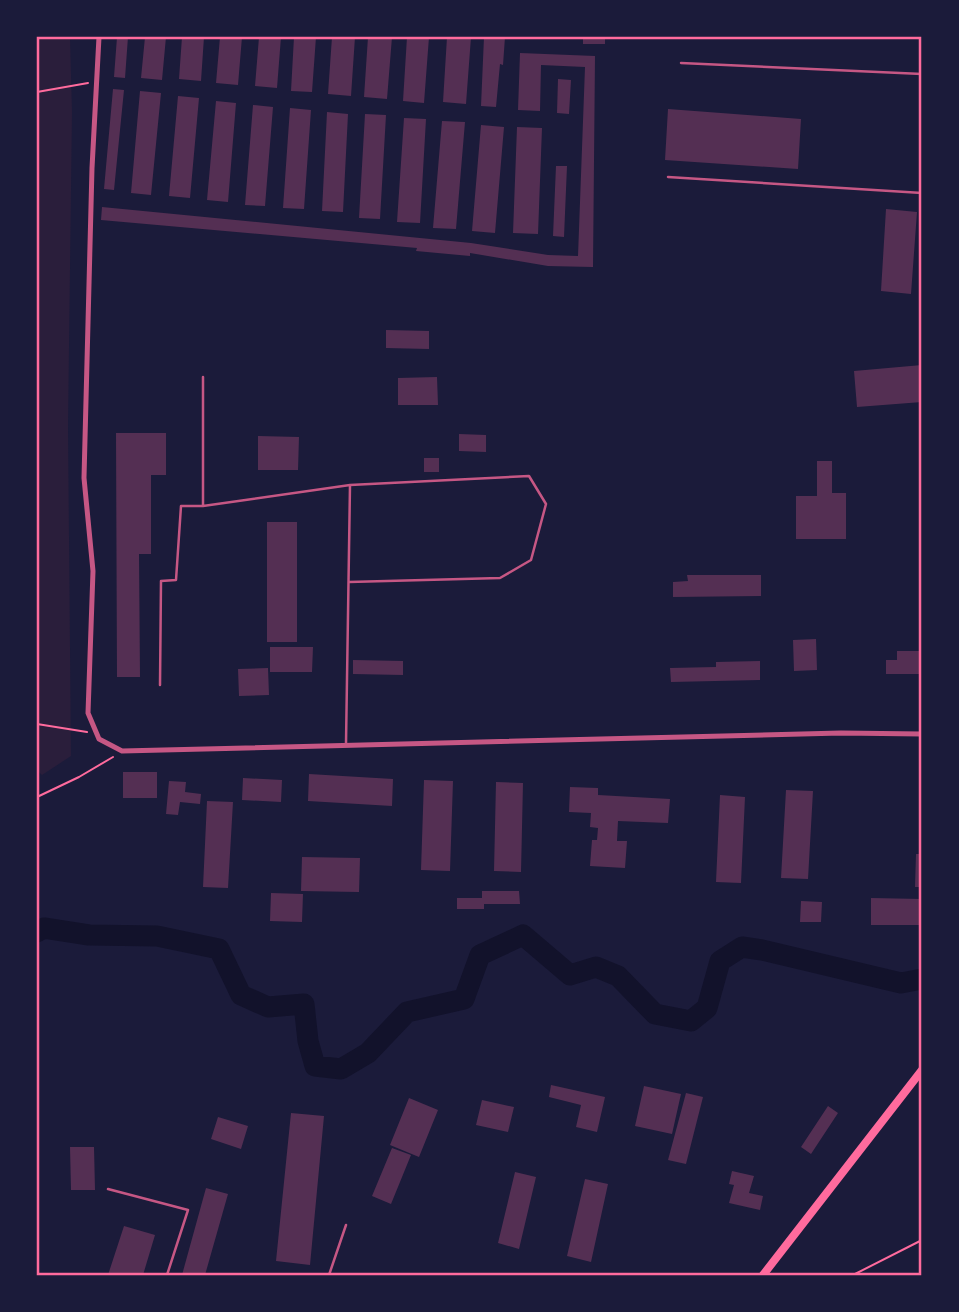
<svg xmlns="http://www.w3.org/2000/svg" width="959" height="1312" font-family="Barlow,sans-serif">
<style>
.green{fill:#2a1e3b}
.lines{fill:none;stroke-linecap:round;stroke-linejoin:round}
.river{stroke:#12122b;stroke-width:21}
.building{fill:#542f53}
.path{stroke:#ff6b9d;stroke-width:2}
.service{stroke:#c65784;stroke-width:2.5}
.minor{stroke:#c65784;stroke-width:5}
.secondary{stroke:#ff6b9d;stroke-width:8}
.neatline{fill:none;stroke:#ff6b9d;stroke-width:2.5}
</style>
<rect width="100%" height="100%" fill="#1b1b3a"/>
<!-- green -->
<path class="green" d="M37 37H70L72 112 68 427 71 756 42 775 37 770Z"/>
<g class="lines">
<!-- river -->
<path class="river" d="M37 932 44 928 89 935 157 936 219 949 241 995 268 1007 304 1004 308 1041 315 1066 341 1069 368 1053 407 1012 464 999 480 955 523 935 570 975 596 967 618 976 655 1014 691 1021 707 1008 720 961 742 947 762 950 901 983 922 979"/>
</g>
<!-- building -->
<path class="building" d="M117 37H128L125 78 114 77Z
M145 37H166L162 80 141 78Z
M182 37H204L201 81 179 79Z
M220 37H242L238 85 216 83Z
M259 37H281L277 88 255 86Z
M294 37H316L312 92 291 91Z
M332 37H355L351 96 328 94Z
M368 37H392L387 99 364 97Z
M407 37H429L424 103 403 101Z
M447 37H471L466 104 443 102Z
M484 37H505L503 65 500 64 496 107 481 106Z
M583 37H605V44H583Z
M520 53 595 56 593 267 548 266 470 253V256L416 251 417 248 101 220 102 207 471 243 548 255 578 256 585 67 541 65 540 111 518 110Z
M558 79 571 80 569 114 557 113Z
M113 89 124 90 114 190 104 189Z
M140 91 161 93 151 195 131 193Z
M178 96 199 98 190 198 169 196Z
M216 101 236 103 228 202 207 200Z
M253 105 273 107 265 206 245 205Z
M290 108 311 110 304 209 283 208Z
M668 109 801 119 798 169 665 160Z
M327 112 348 114 343 212 322 211Z
M365 114 386 115 380 219 359 218Z
M404 118 426 119 420 223 397 222Z
M442 121 465 122 456 229 433 228Z
M481 125 504 127 495 233 472 231Z
M517 127 542 128 538 234 513 233Z
M556 166H567L564 237 553 236Z
M886 209 917 212 911 294 881 291Z
M386 330 429 331V349L386 348Z
M922 365V402L857 407 854 371Z
M437 377 438 405H398V378Z
M116 433H166V475H151V554H139L140 677H117Z
M459 434 486 435V452L459 451Z
M258 436 299 437 298 470H258Z
M424 458H439V472H424Z
M817 461H832V493H846V539H796V496H817Z
M267 522H297V642H267Z
M687 575H761V596L673 597V582L688 581Z
M816 639 817 670 794 671 793 640Z
M270 647H313L312 672H270Z
M897 651H922V674H886V660H897Z
M353 660 403 661V675L353 674Z
M760 661V680L671 682 670 668 716 667V662Z
M268 668 269 695 239 696 238 669Z
M123 772H157V798H123Z
M309 774 393 779 392 806 308 801Z
M243 778 282 780 281 802 242 800Z
M424 780 453 781 450 871 421 870Z
M169 781 186 782 185 792 201 794 200 804 180 802 178 815 166 814Z
M496 782 523 783 521 872 494 871Z
M570 787 598 788V795L670 799 668 823 618 821 617 841H627L625 868 590 866 592 840H597L598 828 590 827 591 813 569 812Z
M786 790 813 791 808 879 781 878Z
M720 795 745 797 741 883 716 882Z
M207 801 233 802 228 888 203 887Z
M916 854H922V887H915Z
M302 857 360 858 359 892 301 891Z
M482 891H519L520 904H484V909H457V898H482Z
M271 893 303 894 302 922 270 921Z
M871 898 922 899V925H871Z
M801 901 822 902 821 922H800Z
M551 1085 605 1097 597 1132 576 1127 581 1105 549 1097Z
M644 1086 681 1094 672 1134 635 1126Z
M686 1093 703 1097 686 1164 668 1160Z
M409 1098 438 1110 419 1157 390 1145Z
M482 1100 514 1107 508 1132 476 1125Z
M828 1106 838 1113 811 1154 801 1147Z
M291 1113 324 1116 310 1265 276 1261Z
M218 1117 248 1126 241 1149 211 1139Z
M70 1147H94L95 1190H71Z
M392 1148 411 1155 391 1204 372 1196Z
M732 1171 754 1176 749 1193 763 1196 760 1210 729 1203 734 1185 729 1184Z
M515 1172 536 1177 519 1249 498 1243Z
M585 1179 608 1184 591 1262 567 1256Z
M206 1188 228 1194 205 1275H182Z
M124 1226 155 1235 143 1275H108Z"/>
<g class="lines">
<!-- path -->
<path class="path" d="M37 92 88 83
M37 724 87 732
M37 797 79 777 113 757
M853 1275 922 1240"/>
<!-- service -->
<path class="service" d="M681 63 922 74
M668 177 922 193
M203 377V506
M160 685 161 581 176 580 181 506H203L350 485
M346 744 350 485 529 476 546 504 531 560 500 578 349 582
M108 1189 188 1210 167 1275
M329 1275 346 1225"/>
<!-- minor -->
<path class="minor" d="M99 37 92 168 84 478 93 571 88 713 99 739 122 751 841 733 922 734"/>
<!-- secondary -->
<path class="secondary" d="M763 1275 922 1070"/>
</g>
<!-- border -->
<rect width="959" height="1312" fill="none" stroke="#1b1b3a" stroke-width="77"/>
<rect x="38" y="38" width="882" height="1236" class="neatline"/>
</svg>
